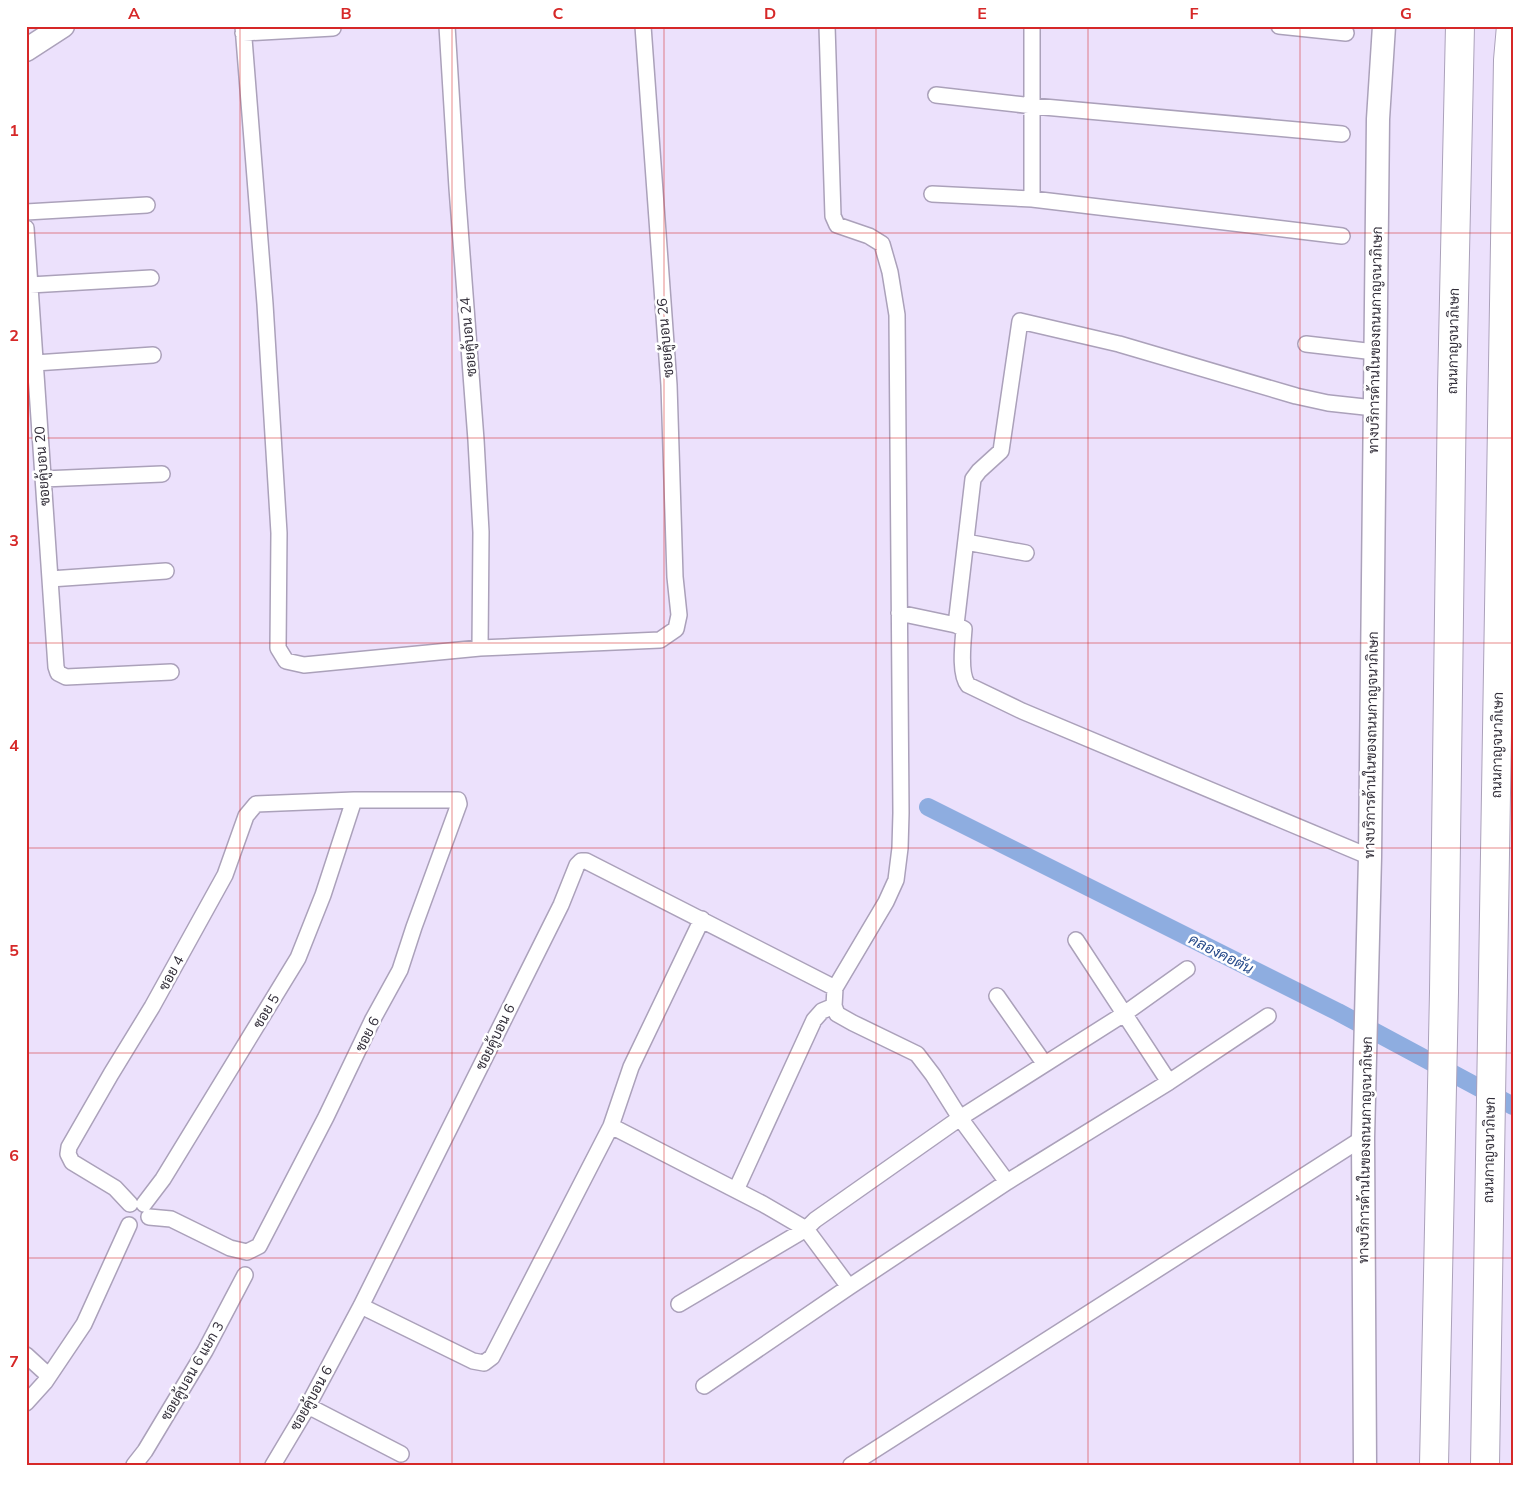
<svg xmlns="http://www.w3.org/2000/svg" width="1539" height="1491" font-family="Mulish,Sarabun,sans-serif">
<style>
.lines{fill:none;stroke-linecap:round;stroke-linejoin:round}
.canal{stroke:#8eade0;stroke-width:18}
.street-casing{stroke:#aba1ba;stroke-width:18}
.secondary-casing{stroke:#aba1ba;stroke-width:25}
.highway-casing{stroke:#aba1ba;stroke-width:30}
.street{stroke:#fff;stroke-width:15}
.secondary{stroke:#fff;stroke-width:22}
.highway{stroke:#fff;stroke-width:28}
.grid{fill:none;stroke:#d62828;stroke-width:1;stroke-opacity:0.55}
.labels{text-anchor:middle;stroke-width:5;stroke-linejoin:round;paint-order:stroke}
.street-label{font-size:14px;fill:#322e39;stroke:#fff}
.water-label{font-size:15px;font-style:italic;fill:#294d8c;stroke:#fff}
.neatline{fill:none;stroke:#d62828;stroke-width:2}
.grid-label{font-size:16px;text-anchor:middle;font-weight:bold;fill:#d62828}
</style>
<rect width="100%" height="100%" fill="#ece1fc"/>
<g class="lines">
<!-- canal -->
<path class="canal" d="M928 807 1338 1012 1513 1106"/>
<defs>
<path id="street" d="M243 26 265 304 279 533 278 648 286 661 304 665 480 648 660 640 676 629 679 615 675 577 669 385 643 26
M447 26 457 188 476 440 481 532 480 648
M827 26 833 216 837 225 869 236 882 244 890 272 897 315 901 813 900 848 896 880 886 902 835 988 834 1006 837 1014 853 1023 917 1054 933 1075 960 1118 1007 1182
M1032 26V199
M1279 26 1346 33
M243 33 333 28
M936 95 1033 106 1342 134
M932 194 1032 199 1342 236
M26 212 147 205
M26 228 56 667 58 673 66 677 171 672
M30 285 151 278
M1306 344 1375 352
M35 363 153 355
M43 479 162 474
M966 542 1026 553
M50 579 166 571
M899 613 956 625 964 629C963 643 959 674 968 685L1022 711 1370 857
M956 625 973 479 979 471 1001 451 1020 321 1119 344 1296 396 1328 403 1374 408
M1076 940 1169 1082
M997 996 1044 1063
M611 1126 763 1204 806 1229 849 1287
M736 1190 814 1020 822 1011 834 1006
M130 1204 115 1188 72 1162 68 1154 69 1147 111 1074 152 1007 225 875 246 816 256 804 354 800H458L459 804 414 927 400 970 373 1019 326 1117 259 1246 247 1252 230 1248 171 1219 149 1217
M144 1204 163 1179 298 958 323 895 354 800
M679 1304 806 1229 815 1220 960 1118 1124 1014 1187 969
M361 1306 473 1361 484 1363 492 1357 611 1126 631 1067 702 919
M26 1355 49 1376
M704 1386 849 1287 1007 1182 1169 1082 1268 1016
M26 1403 45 1382 84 1324 129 1225
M308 1406 401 1454
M134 1465 145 1451 205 1351 245 1275
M273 1465 304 1413 361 1306 561 905 577 865 581 861H586L835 988
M851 1465 1363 1138"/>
<path id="secondary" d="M26 50 63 26
M1365 1465 1363 1138 1370 857 1378 119 1384 26"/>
<path id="highway" d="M1434 1465 1444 992 1452 389 1460 26
M1485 1465C1491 996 1501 528 1508 60L1511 26"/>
</defs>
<!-- street casing -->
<use href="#street" class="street-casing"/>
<!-- secondary casing -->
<use href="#secondary" class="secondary-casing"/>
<!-- highway casing -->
<use href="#highway" class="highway-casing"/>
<!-- street -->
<use href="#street" class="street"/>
<!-- secondary -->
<use href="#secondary" class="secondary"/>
<!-- highway -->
<use href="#highway" class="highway"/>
</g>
<!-- grid -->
<path class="grid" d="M240 26V1465M452 26V1465M664 26V1465M876 26V1465M1088 26V1465M1300 26V1465M26 233H1513M26 438H1513M26 643H1513M26 848H1513M26 1053H1513M26 1258H1513"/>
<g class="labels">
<!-- street labels -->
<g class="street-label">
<text transform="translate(468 337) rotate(-95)" y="5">ซอยคู้บอน 24</text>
<text transform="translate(665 338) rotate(-95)" y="5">ซอยคู้บอน 26</text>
<text transform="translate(1375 340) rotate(-89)" y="5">ทางบริการด้านในของถนนกาญจนาภิเษก</text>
<text transform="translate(1453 341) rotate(-89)" y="5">ถนนกาญจนาภิเษก</text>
<text transform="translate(42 466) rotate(-94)" y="5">ซอยคู้บอน 20</text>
<text transform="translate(1371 745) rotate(-89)" y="5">ทางบริการด้านในของถนนกาญจนาภิเษก</text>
<text transform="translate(1497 745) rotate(-89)" y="5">ถนนกาญจนาภิเษก</text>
<text transform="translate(171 973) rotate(-62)" y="5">ซอย 4</text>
<text transform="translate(266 1011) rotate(-59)" y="5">ซอย 5</text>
<text transform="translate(367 1034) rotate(-64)" y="5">ซอย 6</text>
<text transform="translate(495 1037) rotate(-64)" y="5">ซอยคู้บอน 6</text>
<text transform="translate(1365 1150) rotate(-89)" y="5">ทางบริการด้านในของถนนกาญจนาภิเษก</text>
<text transform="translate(1489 1150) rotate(-89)" y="5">ถนนกาญจนาภิเษก</text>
<text transform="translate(192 1371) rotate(-60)" y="5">ซอยคู้บอน 6 แยก 3</text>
<text transform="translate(311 1398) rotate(-61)" y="5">ซอยคู้บอน 6</text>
</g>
<!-- water labels -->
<g class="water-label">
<text transform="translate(1221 954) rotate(27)" y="5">คลองคอตัน</text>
</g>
</g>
<!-- border -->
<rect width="1539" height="1491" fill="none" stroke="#ffffff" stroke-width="55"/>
<rect x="28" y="28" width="1484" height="1436" class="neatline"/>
<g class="grid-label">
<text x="134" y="19">A</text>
<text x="346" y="19">B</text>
<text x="558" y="19">C</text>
<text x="770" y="19">D</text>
<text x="982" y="19">E</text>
<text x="1194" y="19">F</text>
<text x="1406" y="19">G</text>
<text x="14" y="136">1</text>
<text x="14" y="341">2</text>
<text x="14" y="546">3</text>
<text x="14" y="751">4</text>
<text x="14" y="956">5</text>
<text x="14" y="1161">6</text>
<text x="14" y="1367">7</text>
</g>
</svg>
